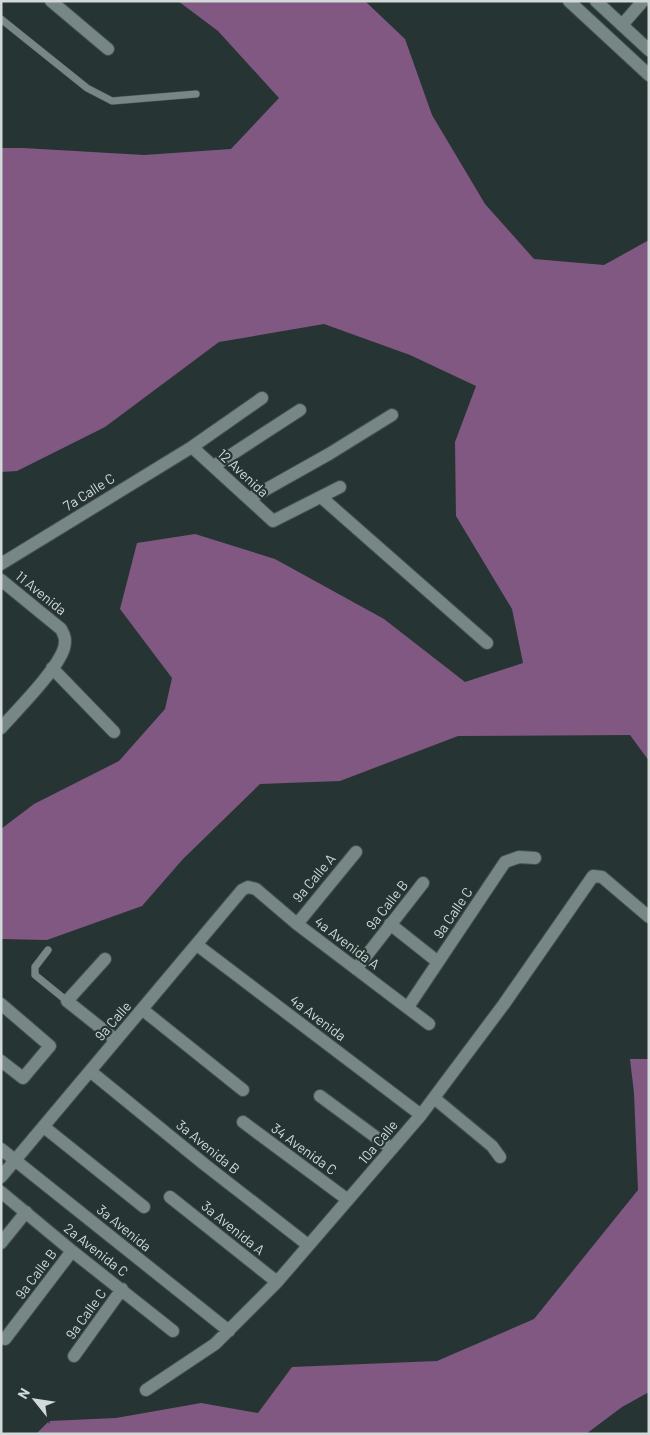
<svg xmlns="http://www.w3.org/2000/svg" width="650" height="1435" font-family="Barlow,sans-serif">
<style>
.forest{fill:#805882}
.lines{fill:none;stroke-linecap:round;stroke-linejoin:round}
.lane-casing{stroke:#45514f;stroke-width:8}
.street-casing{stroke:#45514f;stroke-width:14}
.secondary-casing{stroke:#45514f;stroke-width:14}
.lane{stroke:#778785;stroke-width:7}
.street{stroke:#778785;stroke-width:12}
.secondary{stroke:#778785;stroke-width:12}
.labels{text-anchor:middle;stroke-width:4.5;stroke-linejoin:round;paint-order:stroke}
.street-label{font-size:14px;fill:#d1dad8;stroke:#263533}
</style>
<rect width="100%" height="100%" fill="#263533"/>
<!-- forest -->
<path class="forest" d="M178 1H365L405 39 432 115 485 204 534 259 604 265 649 240V761L630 735 458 736 340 781 260 784 183 859 142 906 47 940 1 939V829L34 804 119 761 165 709 172 678 120 609 137 543 195 534 275 559 384 619 465 682 523 663 512 609 456 516 455 442 476 386 410 355 324 324 219 342 105 427 17 471 1 472V148H23L144 155 231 149 279 98 218 31Z
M630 1059H649V1392L622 1407 586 1434H36L49 1421 116 1418 201 1403 258 1413 292 1367 437 1361 534 1319 638 1190 634 1093Z"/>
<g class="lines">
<defs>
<path id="lane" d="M1 19 87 88 112 101 196 94
M48 950 35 967V975L67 1001"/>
<path id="street" d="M51 1 108 49
M622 25 643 1
M192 447 273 521 340 487
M214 466 300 410
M321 497 487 643
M249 499 329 454 392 415
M1 564 192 447 262 398
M1 580 61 629C65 636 66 640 64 648 58 669 17 710 1 728
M52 668 114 732
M297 924 356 852
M390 924 438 962
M197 945 421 1115
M105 959 67 1001 116 1040
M356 969 423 883
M1 1004 50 1046 23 1078 1 1061
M408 1007 505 862 519 857 535 858
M143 1010 243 1090
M90 1071 204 1164 308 1245
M320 1096 392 1149
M434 1098 492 1146 500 1157
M243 1122 348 1200
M44 1127 144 1207
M1 1149 229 1331
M1 1177 242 890 248 887 256 889 297 924 429 1024
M1 1192 72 1251 173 1331
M170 1197 277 1282
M1 1243 26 1212
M5 1339 72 1251
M74 1356 122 1289
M146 1390 215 1344 277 1282 421 1115 504 1004 593 876 602 877 649 917"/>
<path id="secondary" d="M569 1 649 75
M596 1 649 50"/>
</defs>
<!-- lane casing -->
<use href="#lane" class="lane-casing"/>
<!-- street casing -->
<use href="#street" class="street-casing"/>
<!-- secondary casing -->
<use href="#secondary" class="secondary-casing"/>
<!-- lane -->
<use href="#lane" class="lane"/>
<!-- street -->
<use href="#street" class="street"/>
<!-- secondary -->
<use href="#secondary" class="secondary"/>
</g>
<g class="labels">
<!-- street labels -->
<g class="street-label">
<text transform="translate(243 473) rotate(43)" y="5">12 Avenida</text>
<text transform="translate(89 492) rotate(-32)" y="5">7a Calle C</text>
<text transform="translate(41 593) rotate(39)" y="5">11 Avenida</text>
<text transform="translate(314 878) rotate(-50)" y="5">9a Calle A</text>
<text transform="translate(387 905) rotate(-52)" y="5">9a Calle B</text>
<text transform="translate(453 913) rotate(-56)" y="5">9a Calle C</text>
<text transform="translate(347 943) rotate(37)" y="5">4a Avenida A</text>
<text transform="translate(318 1018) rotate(37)" y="5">4a Avenida</text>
<text transform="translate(113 1021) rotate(-49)" y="5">9a Calle</text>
<text transform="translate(378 1142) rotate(-50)" y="5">10a Calle</text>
<text transform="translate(208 1147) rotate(39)" y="5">3a Avenida B</text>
<text transform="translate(304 1149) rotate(36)" y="5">34 Avenida C</text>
<text transform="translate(124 1228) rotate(39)" y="5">3a Avenida</text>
<text transform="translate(233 1228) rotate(39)" y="5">3a Avenida A</text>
<text transform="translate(96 1250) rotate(38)" y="5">2a Avenida C</text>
<text transform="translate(36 1274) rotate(-53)" y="5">9a Calle B</text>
<text transform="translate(86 1314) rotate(-54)" y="5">9a Calle C</text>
</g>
</g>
<!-- border -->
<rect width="650" height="1435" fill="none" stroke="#d1dad8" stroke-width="5"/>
<!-- north arrow -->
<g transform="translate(35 1400) rotate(300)" stroke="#263533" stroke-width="4" paint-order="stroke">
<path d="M0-4L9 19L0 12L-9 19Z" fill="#d1dad8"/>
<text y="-8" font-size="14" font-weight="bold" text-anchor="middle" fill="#d1dad8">N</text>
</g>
</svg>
